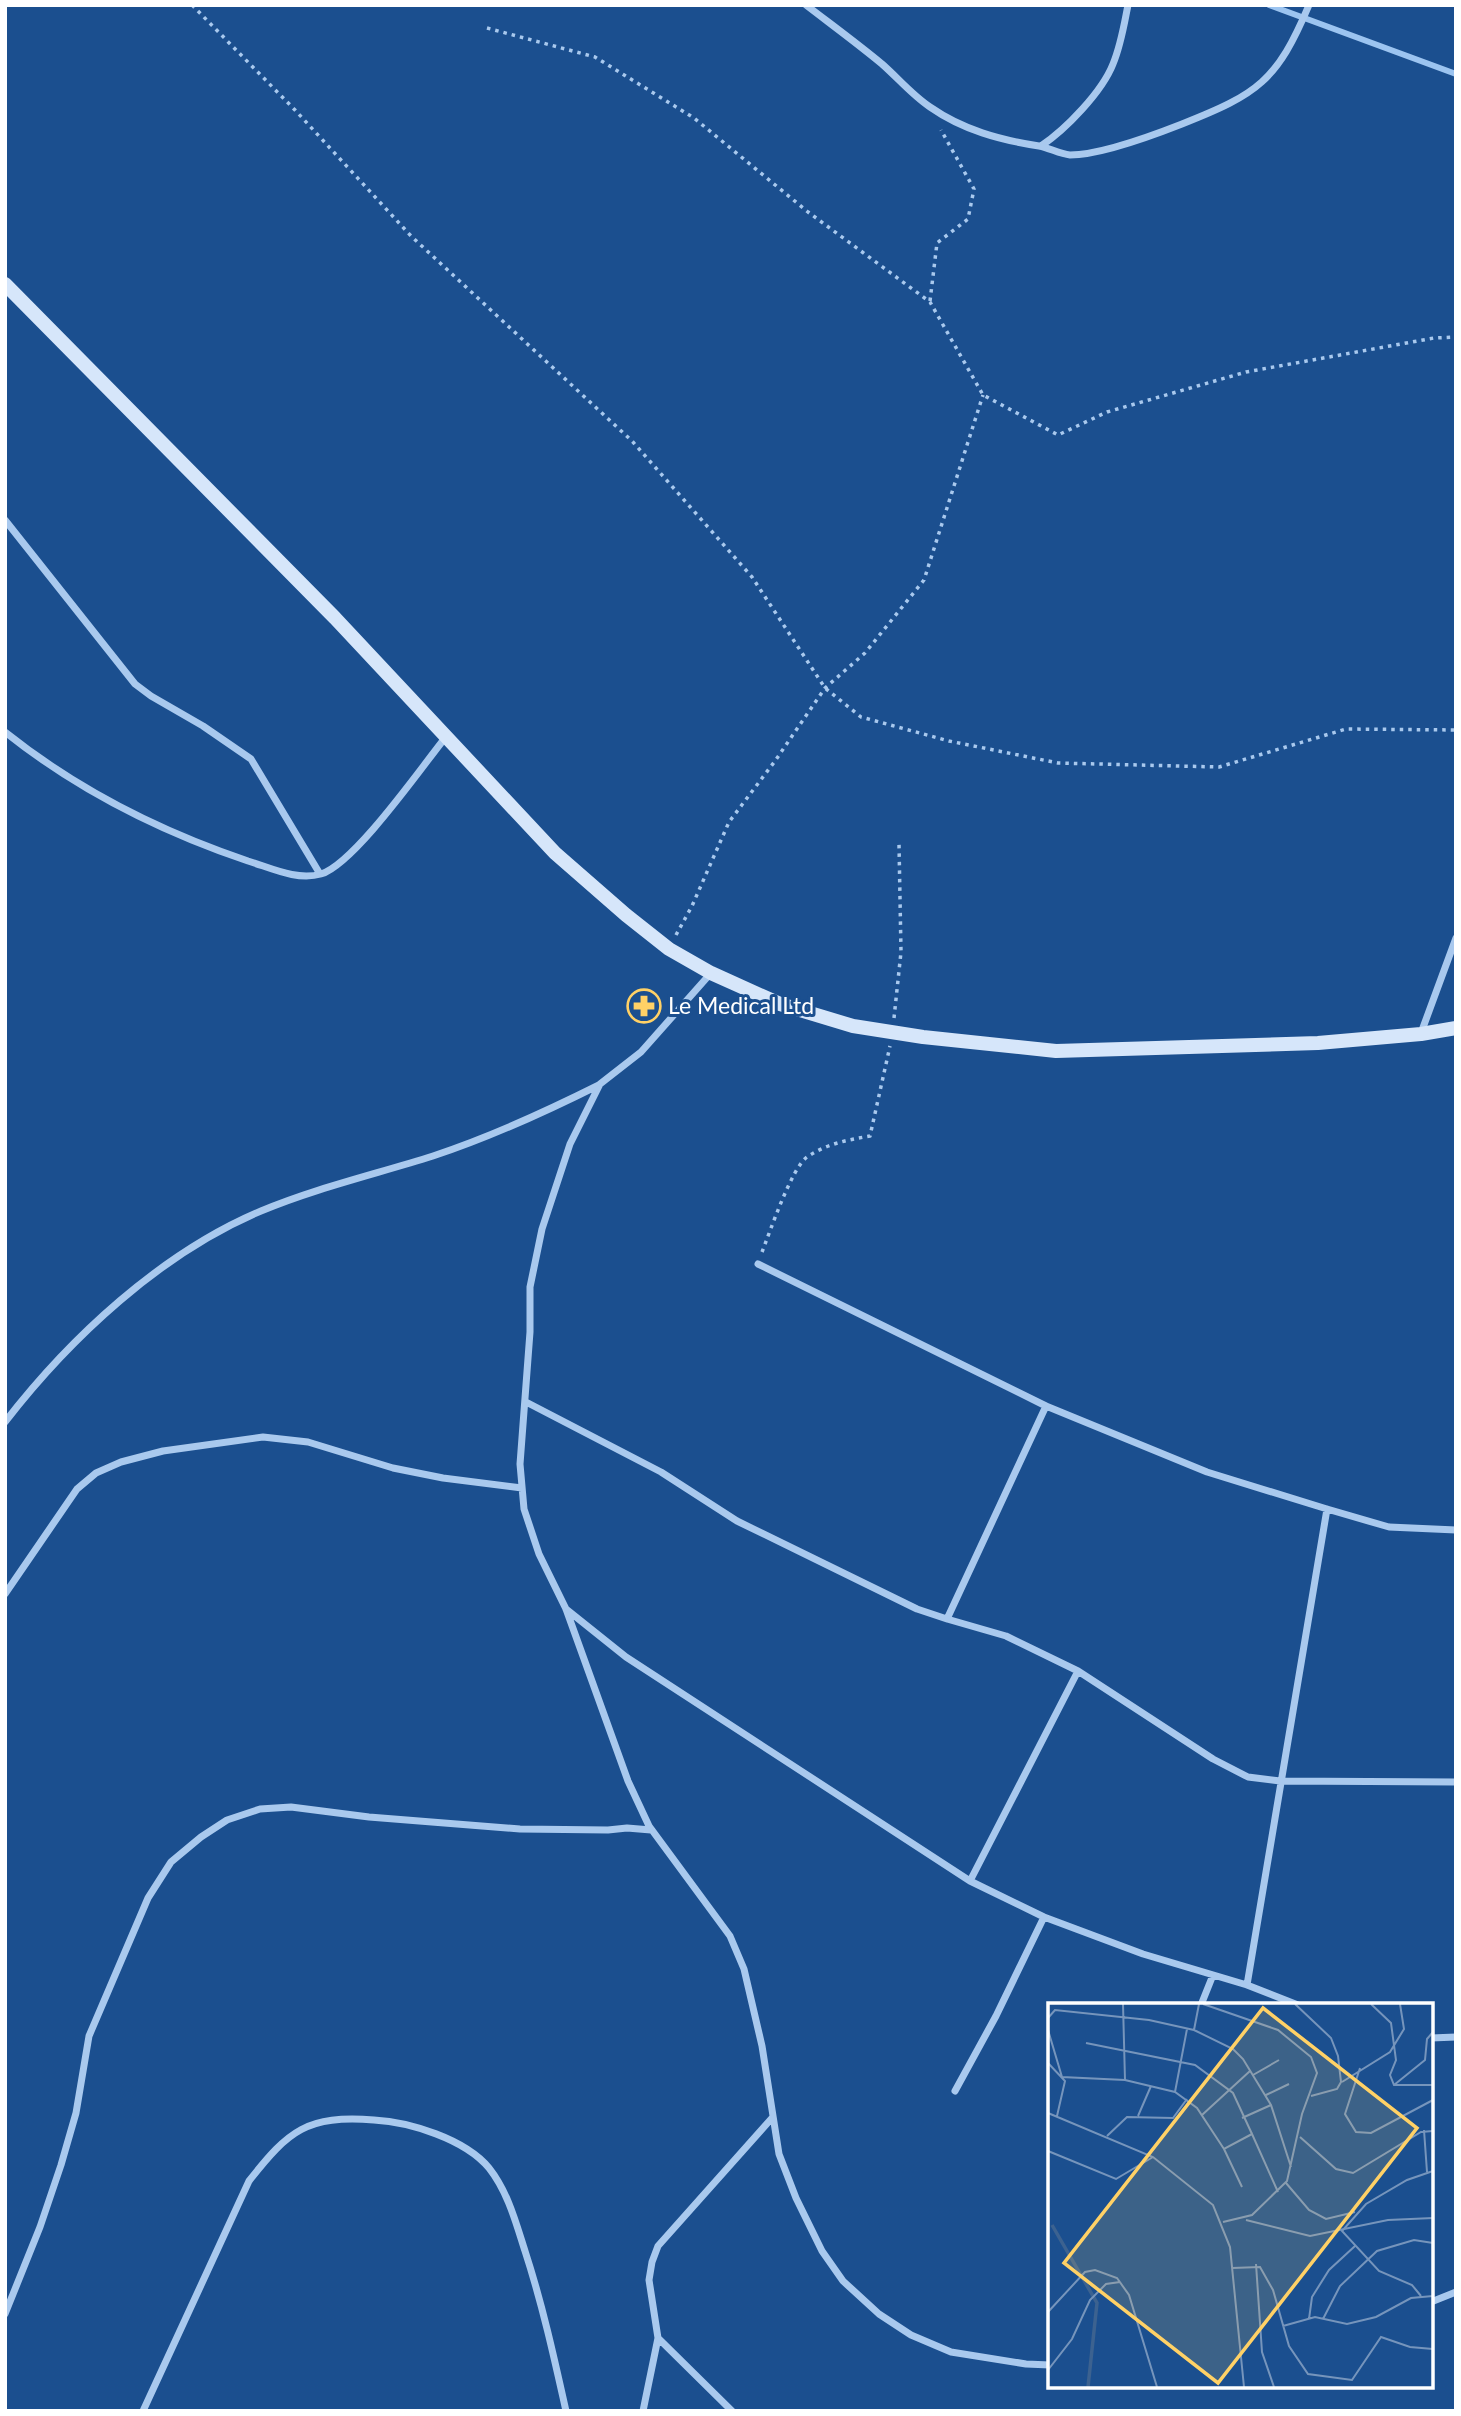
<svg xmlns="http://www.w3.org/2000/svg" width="1461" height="2416" font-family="Lato,sans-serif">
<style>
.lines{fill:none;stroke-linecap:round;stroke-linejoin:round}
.stream{stroke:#9cc4f0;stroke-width:6}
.path{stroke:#a9c9ee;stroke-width:3.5;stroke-dasharray:3.5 5;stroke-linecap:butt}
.street{stroke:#a9c9ee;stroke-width:7}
.secondary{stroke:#d6e6fa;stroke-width:14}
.labels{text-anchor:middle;stroke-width:6;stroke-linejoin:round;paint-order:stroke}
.poi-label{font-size:23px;fill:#fff;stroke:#1b4f8f;text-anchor:start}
.inset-river{fill:none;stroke:#3c6290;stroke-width:3.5}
.inset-road{fill:none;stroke:#7695bc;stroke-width:2}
.view{fill:#ffd166;fill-opacity:0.15;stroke:#ffd166;stroke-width:3.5}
.inset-edge{fill:none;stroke:#fff;stroke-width:3.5}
</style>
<rect width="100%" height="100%" fill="#1b4f8f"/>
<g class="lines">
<!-- stream -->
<path class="stream" d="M1269 5 1456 74"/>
<!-- path -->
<path class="path" d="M192 5 295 110 411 236 632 441 752 577 825 688 861 717 949 741 1058 763 1219 767 1346 729 1456 730
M487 28 595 57 694 118 808 212 930 302 983 395 1058 435 1107 412 1246 372 1434 338 1456 337
M930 301 937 243 968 219 974 189 941 130
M676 935 692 906 729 822 775 761 825 688 865 653 924 580 983 395
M894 1018 901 952 899 844
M762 1252C770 1232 791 1169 807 1157 826 1144 847 1140 870 1136L890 1046"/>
<!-- street -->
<path class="street" d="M806 5C832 25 858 44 882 64 898 78 912 95 930 107 963 130 1000 140 1039 146 1050 148 1059 154 1070 155 1100 155 1154 135 1182 124 1258 94 1277 81 1309 5
M1041 146C1066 129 1102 92 1113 64 1121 45 1124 25 1128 5
M5 520 135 684 151 696 203 726 251 759 320 874
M5 732C79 791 159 831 248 861 271 868 297 881 321 874 354 864 421 768 445 738
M711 973 641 1052 600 1084 570 1144 542 1229 530 1287V1332L520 1464 524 1509 539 1554 566 1609 628 1781 649 1826 730 1936 744 1969 762 2046 779 2154 796 2198 822 2251 843 2281 879 2314 911 2335 951 2352 1026 2364 1050 2365
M1421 1033 1456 938
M758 1264 1046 1406
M526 1402 661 1472 737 1521 917 1609 947 1619 1046 1406 1207 1472 1327 1509 1389 1527 1456 1530
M5 1422C70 1338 161 1253 261 1211 316 1188 376 1174 433 1156 491 1137 545 1112 599 1085
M5 1594 77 1489 96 1473 121 1462 163 1451 263 1437 308 1442 393 1468 443 1478 522 1488
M566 1609 626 1657 970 1881 1044 1917 1143 1954 1247 1985 1298 2005
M947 1619 1006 1636 1078 1671 1213 1759 1248 1777 1280 1781 1456 1782
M970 1881 1078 1671
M1247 1985 1327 1509
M1201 2005 1213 1975
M1431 2038 1456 2037
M955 2091 996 2016 1044 1917
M1431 2302 1456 2292
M5 2314 40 2227 61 2165 76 2113 89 2036 148 1898 171 1862 201 1837 227 1820 260 1809 291 1807 369 1817 520 1829 608 1830 627 1828 651 1830
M143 2411 249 2181C289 2130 307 2115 374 2120 410 2122 465 2139 489 2168 508 2192 516 2223 525 2251 542 2303 554 2357 566 2411
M643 2411 658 2338
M732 2411 658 2338 649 2280 652 2262 658 2246 772 2118"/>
<!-- secondary -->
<path class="secondary" d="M5 284 335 618 555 853 626 915 669 949 711 973 780 1004 853 1026 923 1037 1056 1051 1318 1043 1421 1034 1456 1028"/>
</g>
<!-- icons -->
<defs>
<symbol id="pharmacy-ring" viewBox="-11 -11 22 22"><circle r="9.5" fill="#1b4f8f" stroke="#ffd166" stroke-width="1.5"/><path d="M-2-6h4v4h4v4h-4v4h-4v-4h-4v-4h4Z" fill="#ffd166"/></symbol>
</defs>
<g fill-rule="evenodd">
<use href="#pharmacy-ring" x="625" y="987" width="38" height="38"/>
</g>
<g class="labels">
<!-- poi labels -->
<g class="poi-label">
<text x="668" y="1014">Le Medical Ltd</text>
</g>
</g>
<!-- overview -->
<g transform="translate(1048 2003)">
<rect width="385" height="385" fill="#1b4f8f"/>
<path class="inset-river" d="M4 222 49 300 40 384"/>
<path class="inset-road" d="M75 1 77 77M155 1 230 27 263 54 269 70 254 111 239 178 204 212 175 219M247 1 283 35 290 53 293 79 289 86 263 93M323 1 343 20 348 57 342 72 346 82H385M0 15 7 7 101 17 146 27 151 1M0 27 14 74 77 77 127 89 149 105 176 146 204 131 230 189M146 27 185 46 195 56 223 102 243 164M38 40 147 62 185 90 204 131M0 60 17 78 9 113M312 65 297 111 308 129 323 130 385 97M205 72 231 57M294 79 342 49 356 26 352 1M346 82 377 57 379 36 385 29M127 89 139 26M218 92 241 81M0 110 105 154 165 202 182 244 196 384M154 112 202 68M90 113 103 83M194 115 223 102M376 127 379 169M59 133 79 114 125 115 139 96M252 134 288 166 305 170 373 129 385 128M176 146 194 184M0 148 68 176 105 154M238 180 261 207 278 216 307 209M198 217 262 233 340 217 385 215M208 261 214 349 226 384M184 265 212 264 225 287 241 343 260 371 304 377 333 334 362 344 385 346M373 293 364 282 331 268 294 228 318 201 359 177 385 168M0 309 37 269 47 267 69 275 81 292 109 384M261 316 264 294 281 267 307 243M275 316 292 283 329 248 366 237 385 240M235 323 267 314 299 321 328 314 363 295 385 293M0 367 24 336 42 297 58 281 72 279"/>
<path class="view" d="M215 5 369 125 170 380 16 260Z"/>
<rect width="385" height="385" class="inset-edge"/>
</g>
<!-- border -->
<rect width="1461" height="2416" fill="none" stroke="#ffffff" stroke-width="14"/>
</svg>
